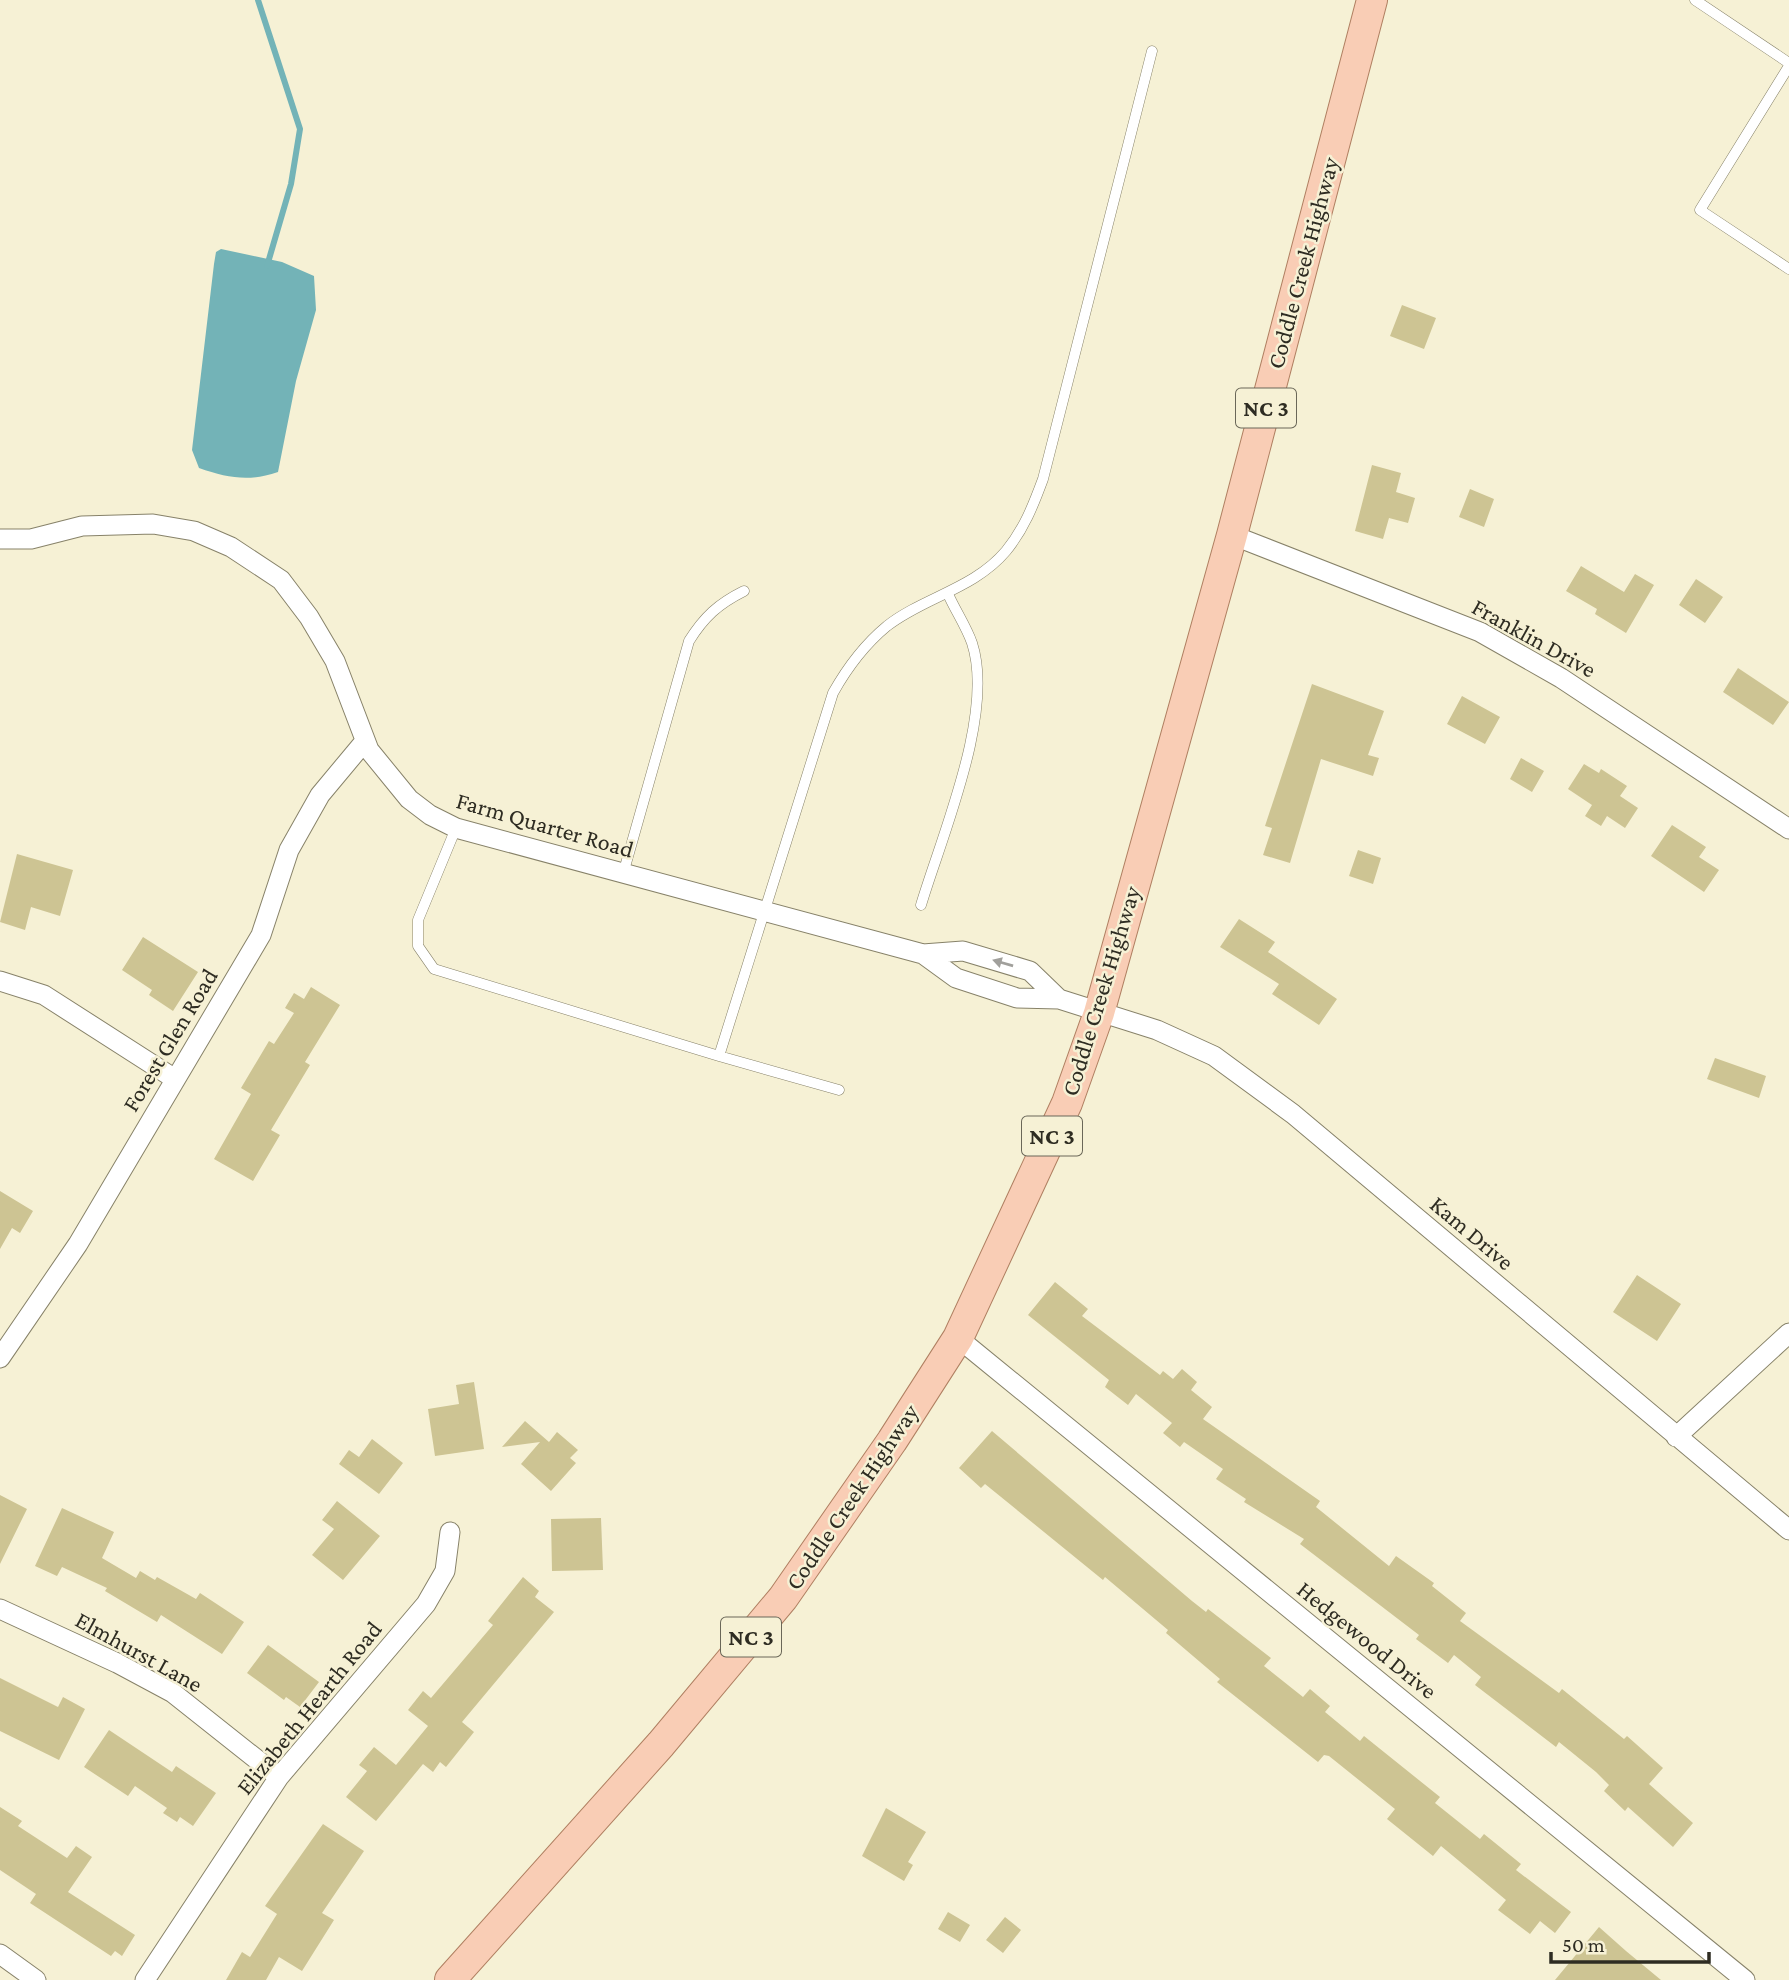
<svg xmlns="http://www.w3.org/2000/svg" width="1789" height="1980" font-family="'Crimson Pro',serif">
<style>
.water{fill:#73b3b7}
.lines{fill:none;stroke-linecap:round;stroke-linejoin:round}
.stream{stroke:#73b3b7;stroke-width:6}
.building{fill:#cdc493}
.lane-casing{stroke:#878269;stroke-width:11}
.street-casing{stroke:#878269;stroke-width:21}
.primary-casing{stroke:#af7f61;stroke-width:32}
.lane{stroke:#fff;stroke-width:10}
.street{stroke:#fff;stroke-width:19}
.primary{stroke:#f9cdb5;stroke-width:30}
.oneway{fill:#a1a09c}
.labels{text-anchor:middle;stroke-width:5;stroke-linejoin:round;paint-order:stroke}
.shield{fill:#f6f1d5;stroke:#6a6758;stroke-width:2}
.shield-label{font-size:23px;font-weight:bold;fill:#2e2c22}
.street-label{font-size:24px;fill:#2e2c22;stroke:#f6f1d5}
</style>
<rect width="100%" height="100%" fill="#f6f1d5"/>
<!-- water -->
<path class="water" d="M221 249 282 262 314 276 316 310 296 381 278 472C249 482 228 478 199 468L192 450 214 264 216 252Z"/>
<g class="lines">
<!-- stream -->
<path class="stream" d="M258 0 300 129 291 184 267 266"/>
</g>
<!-- building -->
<path class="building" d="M1402 305 1436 318 1424 349 1390 336Z
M1372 465 1401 473 1396 492 1415 498 1408 523 1389 518 1383 539 1355 531Z
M1470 489 1494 499 1484 527 1459 517Z
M1581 566 1624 592 1635 574 1654 585 1626 633 1595 614 1597 609 1566 591Z
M1696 579 1723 597 1705 623 1679 605Z
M1738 668 1789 702 1773 725 1723 692Z
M1312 684 1384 711 1368 755 1379 758 1373 776 1321 759 1290 863 1263 855 1272 828 1265 826Z
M1462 696 1500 717 1485 744 1447 724Z
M1521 758 1544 771 1532 792 1510 779Z
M1584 764 1599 773 1601 769 1627 786 1620 796 1638 808 1625 828 1607 816 1601 826 1585 816 1592 805 1568 789Z
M1672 825 1706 847 1699 857 1719 870 1704 892 1651 856Z
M1358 850 1381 858 1373 884 1349 876Z
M17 854 73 870 60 916 31 907 25 930 0 922Z
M1239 919 1275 942 1268 952 1337 999 1319 1025 1272 994 1279 984 1220 947Z
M143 937 198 972 173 1011 149 995 152 990 122 970Z
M311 987 340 1005 305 1062 310 1065 271 1130 280 1135 253 1181 214 1159 251 1094 241 1088 269 1041 274 1044 294 1013 285 1008 294 993 304 999Z
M1715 1058 1766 1076 1759 1098 1707 1079Z
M0 1191 33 1211 20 1233 12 1228 0 1249Z
M1637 1275 1681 1304 1657 1341 1613 1312Z
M1055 1282 1088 1309 1082 1316 1160 1375 1163 1371 1173 1379 1182 1369 1197 1382 1191 1390 1212 1407 1203 1419 1320 1501 1316 1507 1389 1566 1396 1556 1434 1583 1432 1586 1466 1613 1460 1621 1559 1693 1562 1689 1624 1739 1627 1736 1663 1768 1649 1784 1693 1823 1673 1847 1628 1807 1625 1811 1604 1791 1609 1785 1596 1772 1559 1742 1556 1747 1475 1685 1481 1677 1454 1655 1448 1663 1416 1639 1419 1635 1300 1544 1304 1539 1244 1502 1246 1499 1216 1479 1223 1469 1184 1442 1180 1447 1163 1433 1172 1423 1136 1394 1128 1405 1105 1387 1109 1380 1028 1315Z
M474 1382 484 1449 435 1456 428 1409 459 1404 456 1385Z
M525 1421 549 1442 557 1432 578 1450 570 1458 576 1463 551 1491 521 1464 540 1442 502 1447Z
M992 1431 1192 1601 1206 1612 1208 1609 1271 1658 1264 1666 1303 1697 1310 1689 1330 1706 1325 1712 1360 1741 1364 1736 1440 1797 1435 1803 1480 1839 1484 1834 1521 1864 1516 1870 1571 1912 1555 1933 1540 1921 1530 1934 1498 1910 1506 1900 1441 1846 1433 1856 1387 1819 1395 1809 1329 1756 1324 1755 1318 1762 1217 1682 1220 1679 1166 1633 1168 1630 1105 1577 1103 1580 985 1484 981 1488 959 1468Z
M372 1439 403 1463 379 1494 339 1464 349 1450 359 1457Z
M0 1495 27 1509 0 1564Z
M337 1501 380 1536 343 1580 312 1555 334 1529 322 1520Z
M62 1508 114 1532 102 1558 136 1578 140 1571 155 1580 157 1577 196 1599 200 1593 244 1622 222 1654 161 1615 157 1622 105 1591 107 1588 62 1567 57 1576 35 1566Z
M601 1518 603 1570 552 1571 551 1519Z
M523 1577 539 1591 535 1597 554 1612 462 1722 474 1732 446 1767 440 1762 433 1772 423 1764 376 1821 346 1797 367 1771 359 1765 374 1747 396 1765 428 1726 408 1710 423 1691 431 1698 493 1625 488 1621Z
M268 1645 319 1682 300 1707 286 1697 284 1700 247 1673Z
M0 1678 58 1707 63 1697 85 1709 59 1760 0 1731Z
M109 1730 172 1772 176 1766 216 1793 193 1826 180 1817 177 1822 163 1813 167 1808 135 1786 128 1796 84 1767Z
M0 1807 22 1821 18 1826 67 1858 76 1846 92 1857 68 1892 135 1935 122 1956 115 1951 111 1956 30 1903 36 1894 0 1870Z
M886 1808 926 1832 908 1862 913 1865 904 1881 862 1856Z
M323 1824 364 1851 322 1913 334 1920 302 1971 279 1957 266 1980H226L242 1952 250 1957 277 1914 265 1906Z
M948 1912 970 1925 960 1942 938 1929Z
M1005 1917 1021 1930 1003 1953 986 1940Z
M1599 1927 1626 1951 1661 1980H1555Z"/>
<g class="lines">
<defs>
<path id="lane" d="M1695 0 1789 63
M1789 66 1700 210 1789 269
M456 828 418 920V946L434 969 719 1056 833 693C847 668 864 645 887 626 924 597 974 589 1006 551 1024 529 1033 506 1043 479L1152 51
M623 874 689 641C704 617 718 604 744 591
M921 905C942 835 995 713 972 643 966 626 955 610 948 594
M719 1056 839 1090"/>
<path id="street" d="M1232 535 1480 632 1561 678 1789 829
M0 539H31L82 526 153 524 194 531 231 547 281 580 309 617 335 661 369 750 409 799 430 815 456 828 923 954 963 951 1030 971 1059 999
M923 954 956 978 1017 998 1059 999 1157 1030 1214 1056 1293 1114 1789 1530
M0 981 44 995 175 1079
M958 1338 1745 1980
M0 1358 78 1244 261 935 289 850 320 795 365 741
M1676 1437 1789 1333
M0 1609 117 1663 173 1693 279 1777
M0 1954 36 1980
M145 1980 279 1777 426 1604 445 1571 450 1532"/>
<path id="primary" d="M450 1980 661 1744 783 1598 892 1441 958 1338 1067 1103 1099 1013 1232 535 1372 0"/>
</defs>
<!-- lane casing -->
<use href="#lane" class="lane-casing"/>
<!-- street casing -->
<use href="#street" class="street-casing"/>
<!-- primary casing -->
<use href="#primary" class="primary-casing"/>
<!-- lane -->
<use href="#lane" class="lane"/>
<!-- street -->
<use href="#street" class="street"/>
<!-- primary -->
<use href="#primary" class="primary"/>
</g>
<!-- one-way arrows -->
<defs><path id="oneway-solid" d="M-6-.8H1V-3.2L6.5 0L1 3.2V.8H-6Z" transform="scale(1.75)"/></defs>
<use class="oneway" href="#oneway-solid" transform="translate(1003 963) rotate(-164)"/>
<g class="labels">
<!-- shield labels -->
<g class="shield">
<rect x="1236" y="388.5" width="60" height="39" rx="5"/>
<rect x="1022" y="1116.5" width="60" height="39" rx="5"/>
<rect x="721" y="1617.5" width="60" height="39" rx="5"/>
</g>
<g class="shield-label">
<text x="1266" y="416">NC 3</text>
<text x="1052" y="1144">NC 3</text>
<text x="751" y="1645">NC 3</text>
</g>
<!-- street labels -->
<g class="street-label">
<text transform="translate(1303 263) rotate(-75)" y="8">Coddle Creek Highway</text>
<text transform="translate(1534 638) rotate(29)" y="8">Franklin Drive</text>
<text transform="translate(545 825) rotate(16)" y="8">Farm Quarter Road</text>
<text transform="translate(1101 991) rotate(-73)" y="8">Coddle Creek Highway</text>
<text transform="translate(170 1040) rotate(-59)" y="8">Forest Glen Road</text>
<text transform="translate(1472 1233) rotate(40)" y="8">Kam Drive</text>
<text transform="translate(852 1497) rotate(-56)" y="8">Coddle Creek Highway</text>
<text transform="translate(1367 1640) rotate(39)" y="8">Hedgewood Drive</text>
<text transform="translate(139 1652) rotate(29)" y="8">Elmhurst Lane</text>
<text transform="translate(309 1708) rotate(-51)" y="8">Elizabeth Hearth Road</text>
</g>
</g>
<!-- scale -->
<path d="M1551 1952v10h158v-10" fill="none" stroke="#2e2c22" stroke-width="3.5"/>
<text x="1562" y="1952" font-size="21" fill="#2e2c22" stroke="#f6f1d5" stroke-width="5" paint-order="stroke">50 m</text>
</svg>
